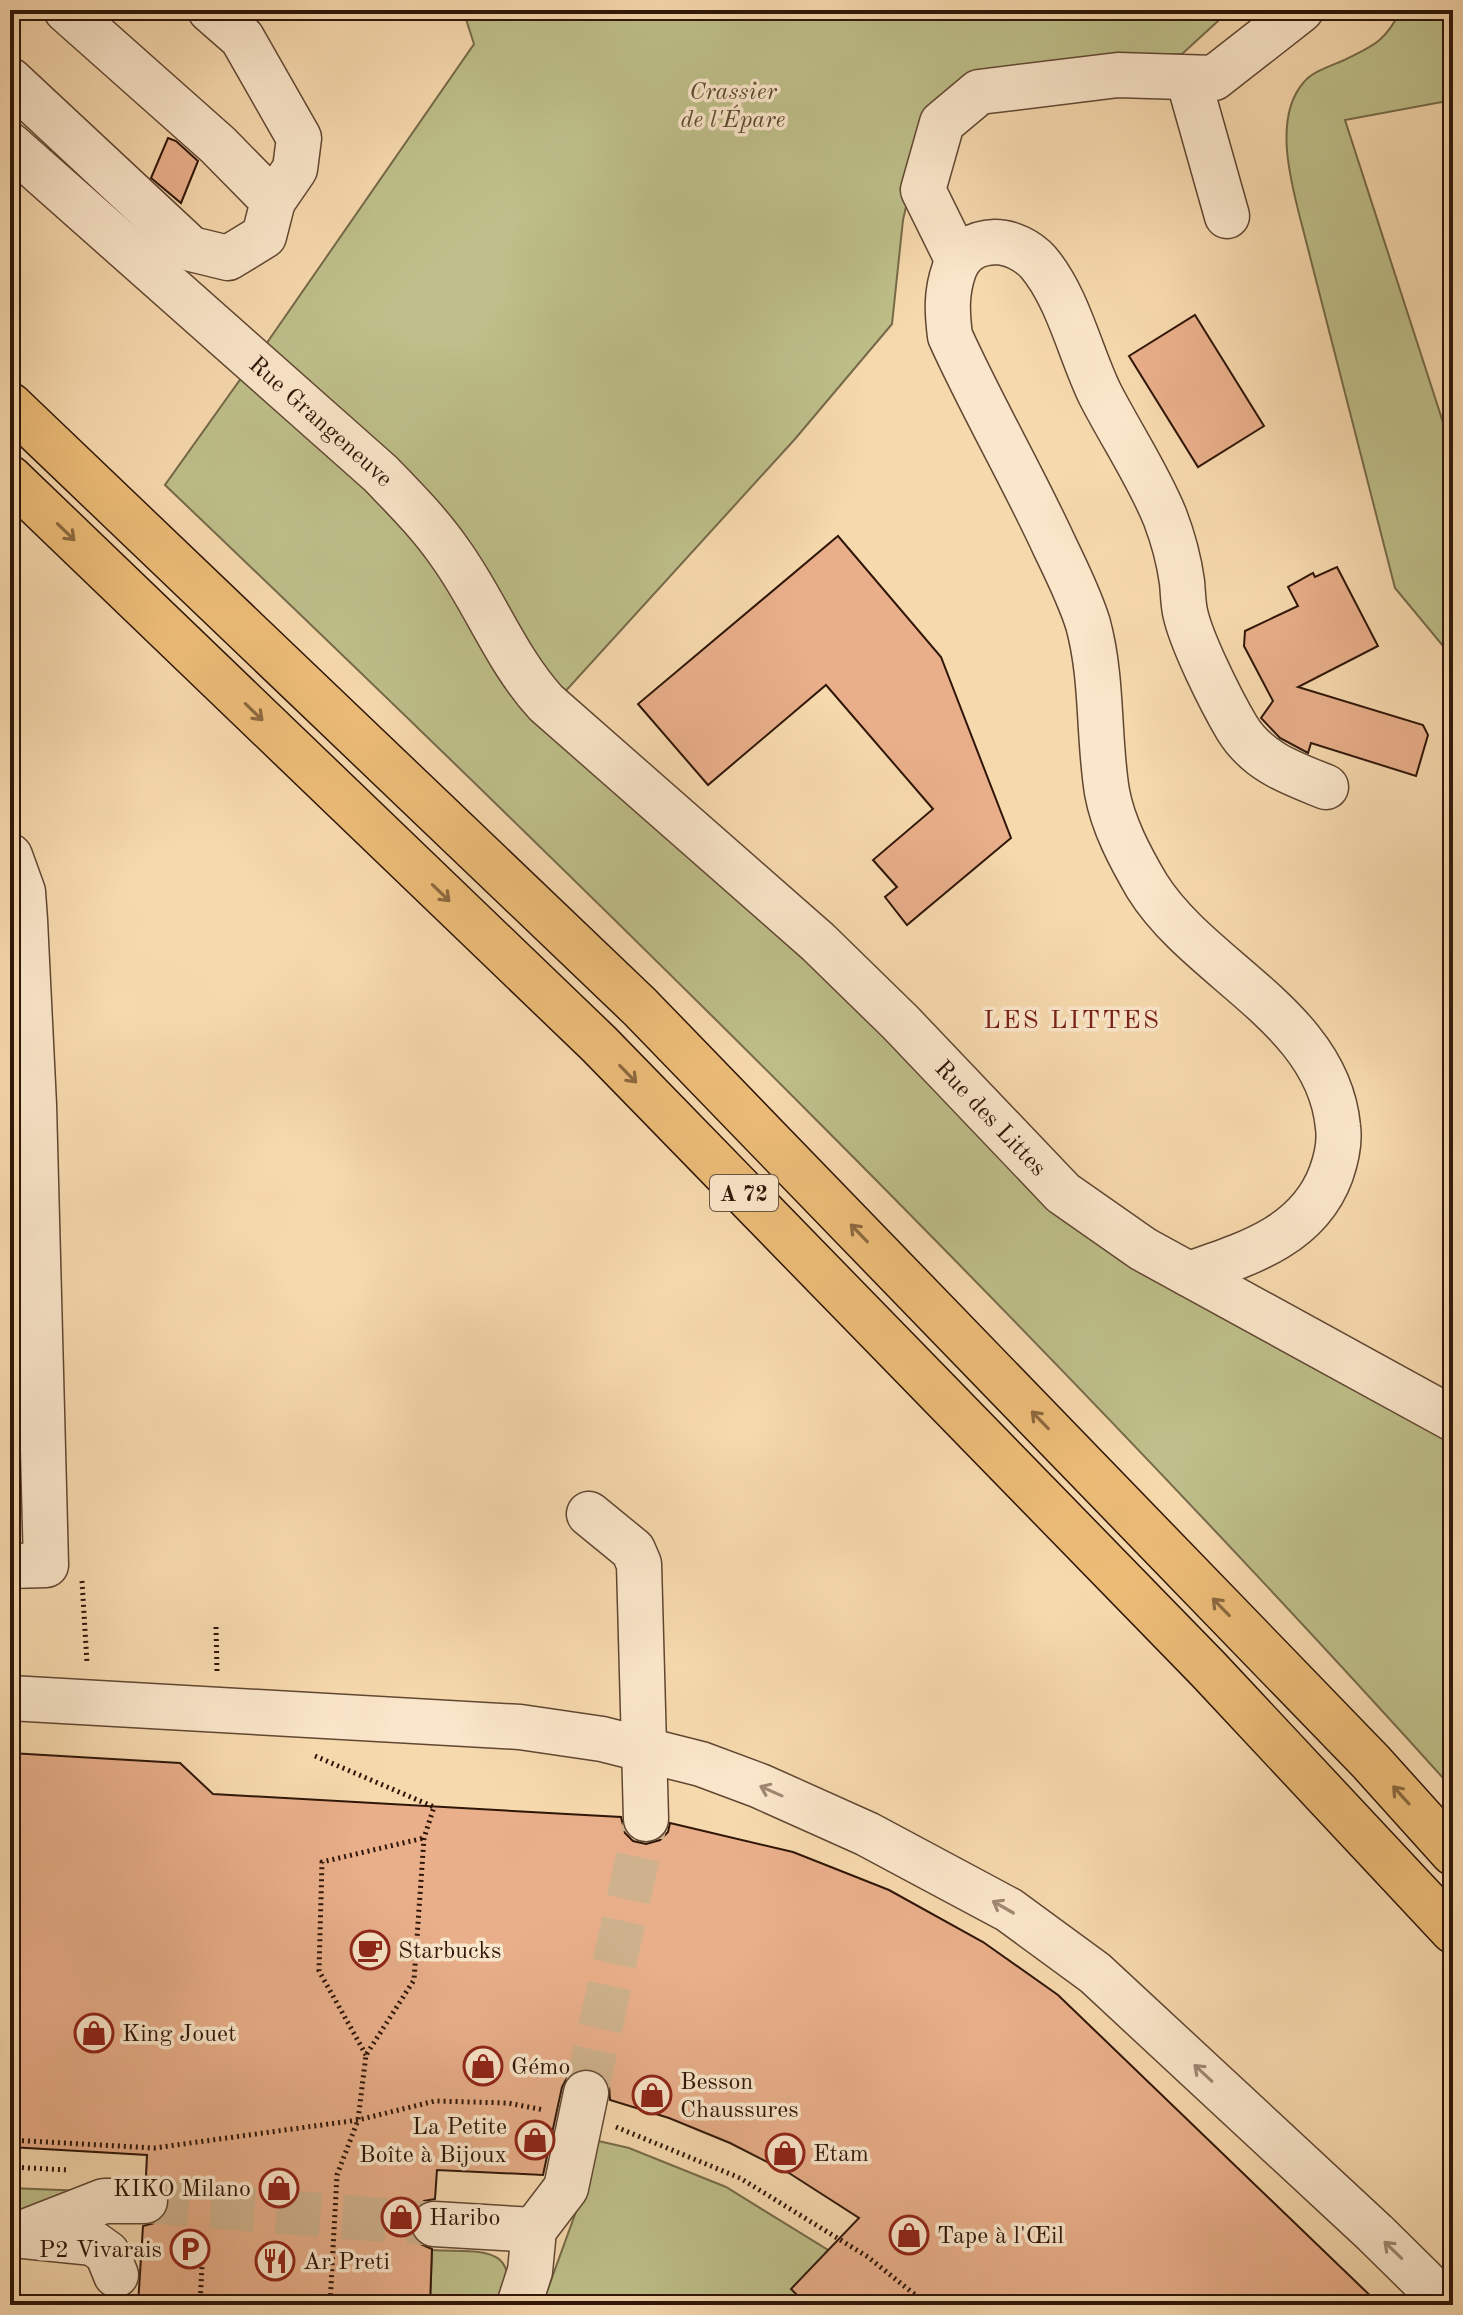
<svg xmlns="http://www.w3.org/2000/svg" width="1463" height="2315" font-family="'Old Standard TT',serif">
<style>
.green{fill:#bebf8a;stroke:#766a49;stroke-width:2}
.building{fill:#e9af8a;stroke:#2f1608;stroke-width:2}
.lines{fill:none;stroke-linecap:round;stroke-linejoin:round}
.minor-tunnel{stroke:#cfb28d;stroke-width:44;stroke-dasharray:44 22;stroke-linecap:butt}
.minor-casing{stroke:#614732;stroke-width:47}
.highway-casing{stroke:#2f1608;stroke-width:47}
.path{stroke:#2f1608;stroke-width:5;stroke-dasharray:2 4;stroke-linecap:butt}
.minor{stroke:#fae6ca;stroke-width:44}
.highway{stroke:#ecbc77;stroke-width:44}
.oneway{stroke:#8e6940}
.oneway2{stroke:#9f8873}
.labels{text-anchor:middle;stroke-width:7;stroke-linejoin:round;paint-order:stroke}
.shield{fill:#fae6ca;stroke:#6c5442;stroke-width:2}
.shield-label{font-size:22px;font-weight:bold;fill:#2f1608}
.park-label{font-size:24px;font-style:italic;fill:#5a492f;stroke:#fae6ca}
.street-label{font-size:24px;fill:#2f1608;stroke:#fae6ca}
.poi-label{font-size:24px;fill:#2f1608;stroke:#fae6ca;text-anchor:start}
.neighbourhood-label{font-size:26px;letter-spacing:2px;fill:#7a1f14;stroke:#fae6ca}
</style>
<rect width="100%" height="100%" fill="#f7d9ae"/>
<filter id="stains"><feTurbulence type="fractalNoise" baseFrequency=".0025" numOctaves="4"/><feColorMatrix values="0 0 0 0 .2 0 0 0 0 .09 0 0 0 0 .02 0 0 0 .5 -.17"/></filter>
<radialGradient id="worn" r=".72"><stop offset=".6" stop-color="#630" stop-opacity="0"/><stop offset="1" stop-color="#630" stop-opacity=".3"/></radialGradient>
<!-- green -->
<path class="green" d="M463 10H1230L1182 54 1022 65 928 111 903 220 892 324 795 439 562 695 262 350 474 44Z
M1401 10H1453V100L1345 120 1451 447 1444 450 1453 474V658L1395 588 1305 237C1294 193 1270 120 1304 82 1312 72 1330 66 1342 61 1373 46 1385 42 1401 10Z
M242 377 300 420 761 909 1060 1216 1124 1263 1252 1325 1453 1442V1789C1044 1335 607 907 165 485Z
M594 2140 629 2148 726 2187 828 2250 807 2305H796L789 2299 783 2305H756L750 2300 744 2305H542L585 2187Z
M10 2188 85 2191 10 2224Z
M432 2250C479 2253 519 2242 506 2305H430Z"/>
<!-- building -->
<path class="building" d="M168 138 176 141 198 161 181 203 151 178Z
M1195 315 1264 426 1198 467 1129 356Z
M838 536 941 657 1011 838 907 925 885 897 897 887 873 860 933 809 826 685 708 785 638 704Z
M1337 567 1378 646 1298 687 1423 725 1428 735 1416 776 1311 743 1308 753 1280 738 1261 718 1273 701 1244 646 1245 631 1298 606 1288 587 1313 573 1315 577Z
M10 1753 180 1763 213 1794 621 1817 625 1833 633 1841 646 1844 660 1840 668 1832 670 1823 793 1852 889 1890 983 1942 1058 1995 1380 2305H807L791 2289 859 2218 789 2173 730 2143 669 2118 610 2100 609 2085 602 2074 590 2068 578 2070 568 2076 562 2087 543 2175 437 2170 435 2199 424 2201 414 2210 409 2223 411 2234 420 2244 432 2249 430 2305H138L143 2226 158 2222 167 2213 170 2202 166 2188 157 2179 146 2176 147 2155 10 2147Z"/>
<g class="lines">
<!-- minor-tunnel -->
<path class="minor-tunnel" d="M586 2093 646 1819
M145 2201 434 2224"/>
<defs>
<g id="minor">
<path d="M210 10 242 38 299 138 295 169 273 201"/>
<path d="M1188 78 1227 216"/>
<path d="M10 80 191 249 228 258 264 236 273 201 218 145 66 10"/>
<path id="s1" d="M10 145 381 474C405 499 430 524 450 553 485 601 505 658 546 703L818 942 901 1023 1063 1193 1143 1249 1453 1419"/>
<path d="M958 261 923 190 942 123 979 92 1118 75 1214 78 1301 10"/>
<path d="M10 856 23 892 25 920 34 1105 46 1565 10 1566"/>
<path d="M1189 1274C1247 1254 1308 1236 1331 1174 1336 1160 1340 1142 1338 1127 1328 1017 1200 971 1147 886 1130 857 1113 825 1107 792 1098 737 1103 679 1088 624 1080 598 1067 572 1055 547 1022 475 982 407 950 336 947 312 946 293 954 270 961 251 975 243 995 242 1011 242 1028 251 1038 262 1068 297 1080 353 1100 394 1121 435 1148 475 1165 517 1173 538 1179 560 1182 582 1183 592 1183 602 1185 612 1191 641 1221 701 1237 728 1258 762 1291 773 1326 787"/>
<path d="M589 1514 633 1550 639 1564 646 1819"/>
<path d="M10 1698 520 1727 602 1739 701 1764 760 1786 867 1834 1009 1910 1095 1973 1375 2233 1448 2305"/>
<path d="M434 2224 534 2230"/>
<path d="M17 2235 104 2201H145"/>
<path d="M24 2236 93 2243 107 2253 116 2275"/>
<path d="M519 2305 530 2271 534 2230 566 2188 586 2093"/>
</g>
<path id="highway" d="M10 405 640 1007 1371 1762 1453 1853
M10 478 599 1044 1208 1669 1453 1931"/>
</defs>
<!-- minor casing -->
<use href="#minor" class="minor-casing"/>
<!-- highway casing -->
<use href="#highway" class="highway-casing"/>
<!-- path -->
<path class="path" d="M82 1581 87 1663
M216 1627 217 1671
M315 1756 434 1807 424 1838 414 1980 366 2055 358 2120 337 2175 330 2305
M366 2055 319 1971 322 1862 424 1838
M616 2127 740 2178 868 2257 928 2305
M10 2140 154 2148 358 2120 435 2101 508 2103 544 2110
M10 2167 69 2170
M200 2305 203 2246"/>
<!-- minor -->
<use href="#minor" class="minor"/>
<!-- highway -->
<use href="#highway" class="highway"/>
</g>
<!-- one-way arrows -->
<defs><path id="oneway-shaft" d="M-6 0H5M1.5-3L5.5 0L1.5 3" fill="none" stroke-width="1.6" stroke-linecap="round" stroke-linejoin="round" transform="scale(2)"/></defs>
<g class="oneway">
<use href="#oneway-shaft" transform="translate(66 532) rotate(44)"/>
<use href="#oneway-shaft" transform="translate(254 712) rotate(44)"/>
<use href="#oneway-shaft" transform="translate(441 893) rotate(44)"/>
<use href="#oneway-shaft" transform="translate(628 1074) rotate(46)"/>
<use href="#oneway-shaft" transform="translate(859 1233) rotate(-134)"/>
<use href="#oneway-shaft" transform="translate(1040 1420) rotate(-134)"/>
<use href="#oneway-shaft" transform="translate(1221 1607) rotate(-134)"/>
<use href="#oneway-shaft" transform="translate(1401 1795) rotate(-132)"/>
</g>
<g class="oneway2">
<use href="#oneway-shaft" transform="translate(771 1791) rotate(-156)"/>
<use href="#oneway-shaft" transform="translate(1003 1907) rotate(-150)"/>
<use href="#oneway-shaft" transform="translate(1203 2073) rotate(-137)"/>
<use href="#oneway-shaft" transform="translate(1393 2250) rotate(-136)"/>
</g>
<!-- icons -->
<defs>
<symbol id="cafe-ring" viewBox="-11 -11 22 22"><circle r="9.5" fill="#fae6ca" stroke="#8f2418" stroke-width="1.5"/><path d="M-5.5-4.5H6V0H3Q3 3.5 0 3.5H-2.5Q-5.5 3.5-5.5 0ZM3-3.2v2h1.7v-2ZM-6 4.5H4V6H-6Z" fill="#8f2418"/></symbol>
<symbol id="shop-ring" viewBox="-11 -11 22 22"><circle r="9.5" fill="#fae6ca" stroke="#8f2418" stroke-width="1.5"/><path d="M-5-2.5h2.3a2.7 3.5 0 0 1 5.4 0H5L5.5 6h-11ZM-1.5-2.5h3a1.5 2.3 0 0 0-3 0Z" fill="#8f2418"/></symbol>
<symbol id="parking-ring" viewBox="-11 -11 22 22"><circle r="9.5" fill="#fae6ca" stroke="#8f2418" stroke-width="1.5"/><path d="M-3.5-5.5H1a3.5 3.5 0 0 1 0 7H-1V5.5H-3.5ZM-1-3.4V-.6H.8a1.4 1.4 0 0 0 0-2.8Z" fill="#8f2418"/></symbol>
<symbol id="restaurant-ring" viewBox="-11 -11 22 22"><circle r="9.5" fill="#fae6ca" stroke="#8f2418" stroke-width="1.5"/><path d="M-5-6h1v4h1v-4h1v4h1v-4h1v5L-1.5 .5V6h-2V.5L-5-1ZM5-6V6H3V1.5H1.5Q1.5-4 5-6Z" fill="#8f2418"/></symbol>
</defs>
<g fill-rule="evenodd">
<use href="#cafe-ring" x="348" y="1928" width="44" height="44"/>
<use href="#shop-ring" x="72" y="2011" width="44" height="44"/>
<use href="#shop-ring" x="461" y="2044" width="44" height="44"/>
<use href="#shop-ring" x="630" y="2073" width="44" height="44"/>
<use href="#shop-ring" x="513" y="2118" width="44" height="44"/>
<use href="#shop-ring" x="763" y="2131" width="44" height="44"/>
<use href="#shop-ring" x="257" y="2166" width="44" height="44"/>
<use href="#shop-ring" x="379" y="2195" width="44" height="44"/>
<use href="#shop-ring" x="887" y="2213" width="44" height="44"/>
<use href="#parking-ring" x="168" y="2227" width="44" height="44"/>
<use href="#restaurant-ring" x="253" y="2239" width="44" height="44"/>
</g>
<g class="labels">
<!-- shield labels -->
<rect class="shield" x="710" y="1175" width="68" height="36" rx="6"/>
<g class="shield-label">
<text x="744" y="1201">A 72</text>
</g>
<!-- park labels -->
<g class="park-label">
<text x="733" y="99">Crassier<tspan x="733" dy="28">de l'Épare</tspan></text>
</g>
<!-- street labels -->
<g class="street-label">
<text dy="8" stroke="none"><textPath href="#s1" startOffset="416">Rue Grangeneuve</textPath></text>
<text dy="8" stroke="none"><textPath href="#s1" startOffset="1388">Rue des Littes</textPath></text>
</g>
<!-- poi labels -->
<g class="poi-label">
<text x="398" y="1958">Starbucks</text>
<text x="122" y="2041">King Jouet</text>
<text x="511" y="2074">Gémo</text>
<text x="680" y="2089">Besson<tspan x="680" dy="28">Chaussures</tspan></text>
<text x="507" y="2134" text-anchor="end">La Petite<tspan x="507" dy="28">Boîte à Bijoux</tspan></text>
<text x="813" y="2161">Etam</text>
<text x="251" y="2196" text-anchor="end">KIKO Milano</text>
<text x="429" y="2225">Haribo</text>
<text x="937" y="2243">Tape à l'Œil</text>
<text x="162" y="2257" text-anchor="end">P2 Vivarais</text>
<text x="303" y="2269">Ar Preti</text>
</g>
<!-- neighbourhood labels -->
<g class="neighbourhood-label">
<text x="1072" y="1028">LES LITTES</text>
</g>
</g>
<!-- margin -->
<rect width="1463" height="2315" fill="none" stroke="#f7d9ae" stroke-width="40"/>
<rect x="12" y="12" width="1439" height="2291" fill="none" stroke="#2f1608" stroke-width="4"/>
<rect x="20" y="20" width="1423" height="2275" fill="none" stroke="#2f1608" stroke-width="2"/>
<rect width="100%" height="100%" filter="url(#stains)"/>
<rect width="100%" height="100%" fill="url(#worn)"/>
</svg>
